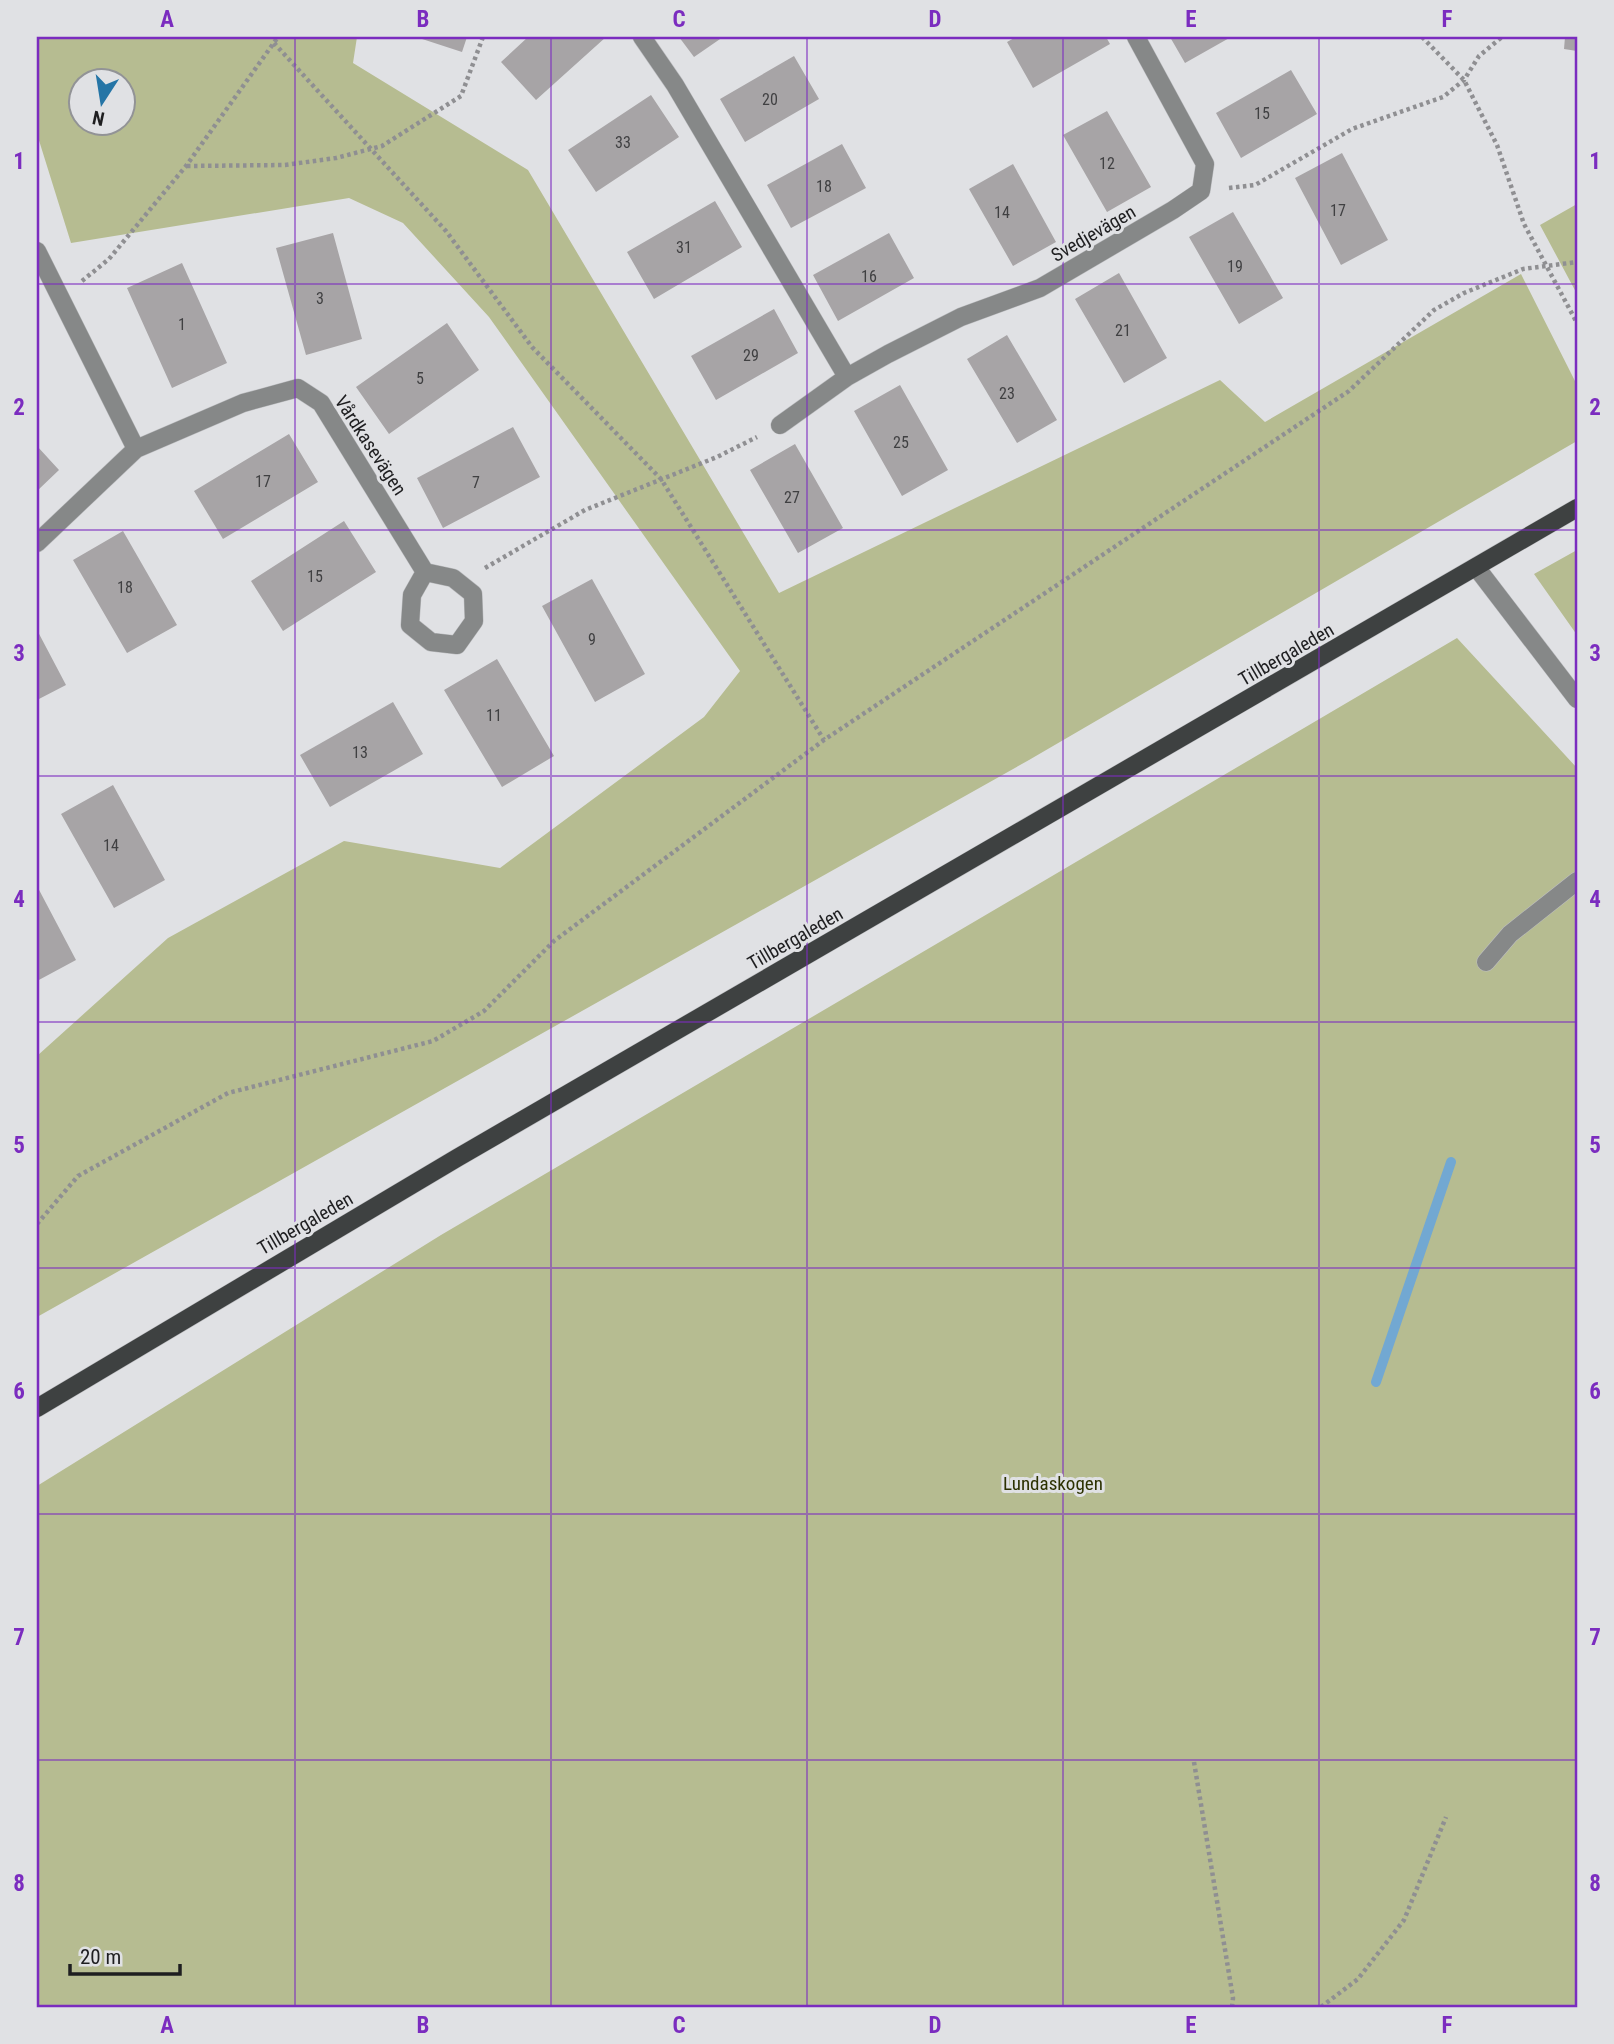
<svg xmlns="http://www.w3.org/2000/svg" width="1614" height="2044" font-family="'Roboto Condensed',sans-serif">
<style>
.green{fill:#b6bc91;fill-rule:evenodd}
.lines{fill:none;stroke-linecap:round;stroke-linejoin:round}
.stream{stroke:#72a8d2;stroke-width:10}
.building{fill:#a7a4a6}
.minor-casing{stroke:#bdbec1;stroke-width:19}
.major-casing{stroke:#bdbec1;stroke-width:19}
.path{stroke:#8f8f92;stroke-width:4.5;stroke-dasharray:3.5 3.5;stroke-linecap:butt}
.minor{stroke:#868888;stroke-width:18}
.major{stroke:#3e4141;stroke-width:18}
.grid{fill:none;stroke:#7b2cbf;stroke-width:2;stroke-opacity:0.55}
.labels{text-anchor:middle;stroke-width:6;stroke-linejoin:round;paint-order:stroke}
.number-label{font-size:16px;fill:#404042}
.street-label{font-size:19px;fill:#1e1e20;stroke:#e0e1e4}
.park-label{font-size:19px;fill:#2c3100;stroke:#e0e1e4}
.neatline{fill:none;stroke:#7b2cbf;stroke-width:2.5}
.grid-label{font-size:23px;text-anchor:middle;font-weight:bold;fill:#7b2cbf}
</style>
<rect width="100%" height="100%" fill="#e0e1e4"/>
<!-- green -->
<path class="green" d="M37 37H357L353 63 528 170 779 593 1220 380 1265 422 1521 274 1577 385V441L1029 760 37 1317V1056L168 938 344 841 500 868 704 717 740 671 489 317 403 223 349 198 71 243 37 134ZM122 80V122H80V80Z
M1577 204V294L1540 225Z
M1577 550V635L1534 574Z
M1457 638 1577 768V2007H37V1486L441 1235Z"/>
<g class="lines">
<!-- stream -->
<path class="stream" d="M1376 1382 1451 1162"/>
</g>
<!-- building -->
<path class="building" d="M416 37H467L462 52Z
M528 37H606L536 100 501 62Z
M679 37H723L694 57Z
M1016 37H1106L1110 44 1033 88 1007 42Z
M1170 37H1231L1185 63Z
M1565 37H1577V51L1564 49Z
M794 56 819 99 745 142 720 99Z
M1291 70 1317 114 1241 158 1216 113Z
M651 95 679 137 596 192 568 150Z
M1107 111 1151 187 1107 212 1063 135Z
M842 144 866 188 791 228 767 185Z
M1342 153 1388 240 1341 265 1295 178Z
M1013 164 1056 242 1013 266 969 189Z
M715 201 742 247 654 299 627 252Z
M1233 212 1283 298 1239 324 1189 237Z
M333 233 362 339 306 355 276 248Z
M889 233 914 278 838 321 813 275Z
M182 263 227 363 172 388 127 288Z
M1119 273 1167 358 1124 383 1075 299Z
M774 309 798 353 716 400 691 356Z
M447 323 479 370 389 434 356 387Z
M1007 335 1057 420 1017 443 967 359Z
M900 385 948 470 902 496 854 411Z
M513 427 540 477 443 528 417 478Z
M289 434 318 482 223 539 194 491Z
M795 444 843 528 798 553 750 470Z
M37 446 59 470 37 491Z
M344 521 376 572 283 631 251 581Z
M123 531 177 625 127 653 73 560Z
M592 579 645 674 595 702 542 606Z
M37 630 66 685 37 700Z
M497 659 554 756 502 787 444 690Z
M393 702 423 754 330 807 300 755Z
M113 785 165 880 114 908 61 814Z
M37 886 76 960 37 981Z"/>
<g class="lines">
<defs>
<path id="minor" d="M642 37 675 85 847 377
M37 251 136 449
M780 425 847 377 888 354 961 317 1040 288 1173 210 1201 191 1205 164 1136 37
M37 543 136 449 243 403 298 388 321 403 425 572 453 578 473 594 474 621 457 645 431 642 410 625 412 595 425 572
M1476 567 1577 699
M1486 962 1510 934 1577 881"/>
<path id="major" d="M37 1408 457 1158 1577 508"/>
</defs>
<!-- minor casing -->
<use href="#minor" class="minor-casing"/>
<!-- major casing -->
<use href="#major" class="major-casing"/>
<!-- path -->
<path class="path" d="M1422 37 1464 80 1497 145 1524 224 1577 323
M274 43 446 231 532 347 661 479 824 740
M187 166 285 165 336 158 382 146 461 96 483 37
M1229 188 1255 185 1352 129 1443 97 1464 80 1479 56 1502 37
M82 281 109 259 186 166 278 37
M485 568 585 510 717 457 757 437
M37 1224 78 1176 228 1093 433 1041 484 1011 554 941 824 740 1349 391 1434 310 1464 293 1523 269 1577 262
M1194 1762 1233 1998 1232 2007
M1321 2007 1358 1979 1404 1920 1446 1817"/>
<!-- minor -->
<use href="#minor" class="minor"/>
<!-- major -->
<use href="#major" class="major"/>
</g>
<!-- grid -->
<path class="grid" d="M295 37V2007M551 37V2007M807 37V2007M1063 37V2007M1319 37V2007M37 284H1577M37 530H1577M37 776H1577M37 1022H1577M37 1268H1577M37 1514H1577M37 1760H1577"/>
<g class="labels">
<!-- number labels -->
<g class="number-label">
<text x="770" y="105">20</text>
<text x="1262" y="119">15</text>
<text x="623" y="148">33</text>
<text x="1107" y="169">12</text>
<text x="824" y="192">18</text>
<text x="1338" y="216">17</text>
<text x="1002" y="218">14</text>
<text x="684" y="253">31</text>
<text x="1235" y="272">19</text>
<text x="869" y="282">16</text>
<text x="320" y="304">3</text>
<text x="182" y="330">1</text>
<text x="1123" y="336">21</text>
<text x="751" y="361">29</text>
<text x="420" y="384">5</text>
<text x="1007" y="399">23</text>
<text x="901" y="448">25</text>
<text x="263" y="487">17</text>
<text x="476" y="488">7</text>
<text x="792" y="503">27</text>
<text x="315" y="582">15</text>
<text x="125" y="593">18</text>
<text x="592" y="645">9</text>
<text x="494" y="721">11</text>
<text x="360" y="758">13</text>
<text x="111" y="851">14</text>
</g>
<!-- street labels -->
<g class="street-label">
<text transform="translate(1093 233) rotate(-30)" y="7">Svedjevägen</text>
<text transform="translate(371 445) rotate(57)" y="7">Vårdkasevägen</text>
<text transform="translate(1286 654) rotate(-30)" y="7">Tillbergaleden</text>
<text transform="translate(795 938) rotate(-30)" y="7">Tillbergaleden</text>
<text transform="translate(305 1223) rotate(-30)" y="7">Tillbergaleden</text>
</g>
<!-- park labels -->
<g class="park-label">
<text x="1053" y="1490">Lundaskogen</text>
</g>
</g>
<!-- border -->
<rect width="1614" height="2044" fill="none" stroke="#e0e1e4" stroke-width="77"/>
<!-- north arrow -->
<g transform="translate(102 102) rotate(192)"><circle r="33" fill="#e0e1e4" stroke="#929396" stroke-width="2"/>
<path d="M0-5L12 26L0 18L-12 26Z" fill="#2575a6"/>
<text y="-10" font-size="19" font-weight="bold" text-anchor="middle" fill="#1e1e20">N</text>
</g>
<!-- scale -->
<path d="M70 1964v10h110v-10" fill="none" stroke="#1e1e20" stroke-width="3.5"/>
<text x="80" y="1964" font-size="21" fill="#1e1e20" stroke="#e0e1e4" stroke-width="5" paint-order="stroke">20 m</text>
<rect x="38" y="38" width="1538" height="1968" class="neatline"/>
<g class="grid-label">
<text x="167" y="27">A</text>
<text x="423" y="27">B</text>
<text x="679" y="27">C</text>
<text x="935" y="27">D</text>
<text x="1191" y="27">E</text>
<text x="1447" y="27">F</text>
<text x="19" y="169">1</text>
<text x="1595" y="169">1</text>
<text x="19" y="415">2</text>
<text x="1595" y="415">2</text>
<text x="19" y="661">3</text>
<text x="1595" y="661">3</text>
<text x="19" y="907">4</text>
<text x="1595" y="907">4</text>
<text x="19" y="1153">5</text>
<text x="1595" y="1153">5</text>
<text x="19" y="1399">6</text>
<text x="1595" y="1399">6</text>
<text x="19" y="1645">7</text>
<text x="1595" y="1645">7</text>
<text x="19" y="1891">8</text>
<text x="1595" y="1891">8</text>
<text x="167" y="2033">A</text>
<text x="423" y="2033">B</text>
<text x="679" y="2033">C</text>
<text x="935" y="2033">D</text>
<text x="1191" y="2033">E</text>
<text x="1447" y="2033">F</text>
</g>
</svg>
